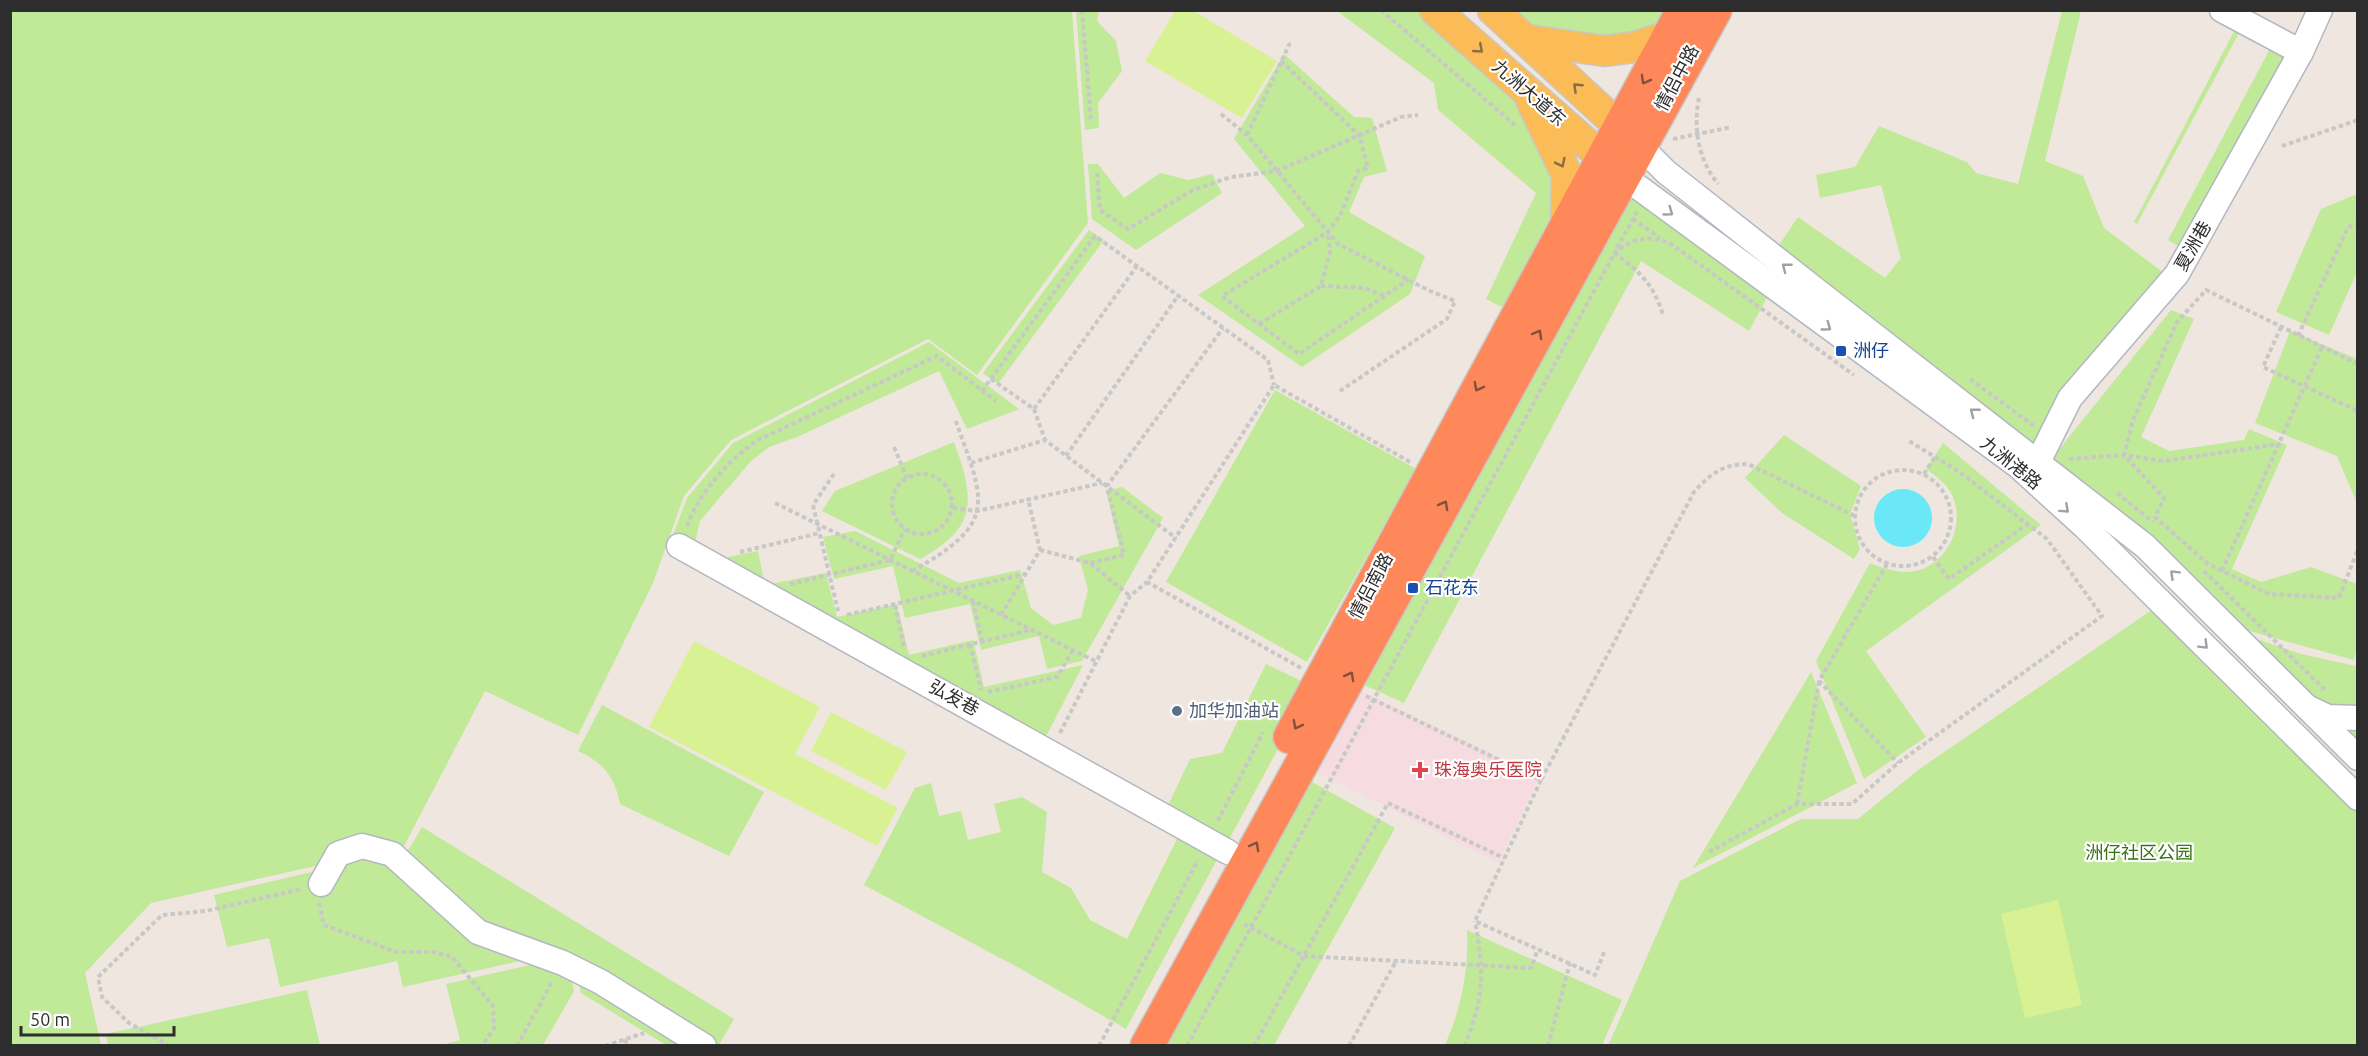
<svg xmlns="http://www.w3.org/2000/svg" width="2368" height="1056" viewBox="0 0 2368 1056" font-family="Ubuntu,'Noto Sans SC',sans-serif">
  <style>
    .medical { fill: #f6dce1 }
    .green { fill: #c0e998 }
    .pitch { fill: #d8f193 }
    .water { fill: #6be8f8 }
    .lines { fill: none; stroke-linecap: round; stroke-linejoin: round }
    .minor-casing { stroke: #b3b7c1; stroke-width: 27 }
    .major-casing { stroke: #c8c8c8; stroke-width: 33 }
    .highway-casing { stroke: #c8c8c8; stroke-width: 36 }
    .path { stroke: #c8c8c8; stroke-width: 4; stroke-dasharray: 4.5 3; stroke-linecap: butt }
    .minor { stroke: #fff; stroke-width: 24 }
    .major { stroke: #fbbc58; stroke-width: 30 }
    .highway { stroke: #ff885a; stroke-width: 33 }
    .oneway { stroke: #8a6d40 }
    .oneway2 { stroke: #81513f }
    .oneway3 { stroke: #a0a0a0 }
    .transit-dot { fill: #1a4fb4; stroke: #fff; stroke-width: 2 }
    .service-dot { fill: #5c6f8a; stroke: #fff; stroke-width: 2 }
    .health-dot { fill: #e0444e; stroke: #fff; stroke-width: 2 }
    .labels { text-anchor: middle; stroke-width: 4.5; stroke-linejoin: round; paint-order: stroke }
    .street-label { font-size: 18px; fill: #2d2d2d; stroke: #fff }
    .transit-label { font-size: 18px; fill: #164399; stroke: #fff; text-anchor: start }
    .service-label { font-size: 18px; fill: #4e5e75; stroke: #fff; text-anchor: start }
    .health-label { font-size: 18px; fill: #be3a42; stroke: #fff; text-anchor: start }
    .park-label { font-size: 18px; fill: #377215; stroke: #fff }
  </style>
  <rect width="100%" height="100%" fill="#efe6df"/>
  <path class="medical" d="M1346,683l193,94 -41,86 -197,-99z"/>
  <g class="green">
    <path d="M10,11h1062l16,212 -111,152 -49,-36 -197,101 -47,56 -31,87 -75,152 -93,-44 -81,155 -253,57 -66,70 16,72h-90z"/>
    <path d="M1076,11h23l-2,10 19,20 6,30 -24,32 1,25 -14,2z"/>
    <path d="M1337,11h91l95,83 40,83 -3,48 -49,87 -25,-13 50,-106 -98,-83 -4,-27z"/>
    <path d="M1503,11h175l-40,30 -109,-9z"/>
    <path d="M2062,11h19l-36,150 38,15 21,52 69,52 -136,175 -262,-204 23,-34 87,61 16,-20 -20,-73 -61,13 -4,-23 39,-8 24,-41 88,36 9,11 42,11z"/>
    <path d="M2240,20l49,37 -105,192 -16,-9 103,-193 -31,-16 -103,193 -3,-2z"/>
    <path d="M1284,54l70,63 18,1 15,53 -23,6 -15,35 76,44 -15,38 -108,73 -104,-72 107,-69 -71,-87z"/>
    <path d="M1088,164h10l26,34 36,-25 29,7 23,-6 10,19 -86,57 -44,-31z"/>
    <path d="M1625,182l146,108 -22,41 -108,-70 -237,442 -49,-22z"/>
    <path d="M2357,194v78l-28,63 -53,-23 45,-103z"/>
    <path d="M1089,230l15,10 -106,144 -15,-11z"/>
    <path d="M2171,310l23,9 -53,118 28,14 75,-11 5,-11 38,16 -55,124 29,13 50,-15 46,17v63l-3,13 -112,-31 -193,-167z"/>
    <path d="M2290,331l67,28v144l-20,-47 -82,-33z"/>
    <path d="M929,342l90,67 -52,20 -28,-58 -142,66 -28,10 -18,14 -51,60 -9,38 -23,-11 19,-50 46,-55z"/>
    <path d="M1275,390l141,79 -109,193 -141,-80z"/>
    <path d="M1784,435l77,51 -11,28 10,35 -6,10 -72,-46 -37,-35z"/>
    <path d="M954,442c21,58 24,85 -34,117l-98,-48 13,-20z"/>
    <path d="M1943,443l98,82 -175,126 60,86 -62,42 -48,-118 54,-98c15,6 33,12 49,7 31,-9 46,-48 33,-75 -5,-11 -16,-19 -26,-26z"/>
    <path d="M1122,487l41,31 -81,143 -35,8 -8,-33 -58,14 -11,-46 -65,14 -12,-52 -59,13 -11,-42 32,-6 104,52 61,-13 11,38 22,17 28,-7 7,-28 -9,-34 40,-10 -13,-55z"/>
    <path d="M758,551l7,34 61,-12 11,44 60,-13 12,51 64,-15 11,47 99,-22 -43,83 -320,-173 8,-18z"/>
    <path d="M2162,603l195,190v252l-749,1 72,-165 121,-62h57l60,-49z"/>
    <path d="M2245,635l56,19 55,12 1,-5v89z"/>
    <path d="M1266,664l46,22 -86,159 -61,-33 25,-53 32,-6z"/>
    <path d="M1811,672l46,111 -164,85z"/>
    <path d="M602,705l162,87 -35,64 -109,-52c-5,-27 -17,-42 -42,-53z"/>
    <path d="M1303,777l92,51 -121,217 -115,1z"/>
    <path d="M931,783l8,33 22,-5 7,29 33,-8 -7,-28 28,-7 25,15 -5,60 29,16 19,32 37,19 53,-106 40,21 -94,175 -107,-61 -155,-83 51,-97z"/>
    <path d="M422,827l312,192 -15,26h-53l-85,-52 -11,-43 -167,37 -6,-26 -117,26 -11,-49 -42,9 -13,-52 195,-46z"/>
    <path d="M1467,930l155,70 -20,45h-157c16,-36 24,-75 22,-115z"/>
    <path d="M566,957l8,34 -31,54 -105,1 22,-6 -14,-56z"/>
    <path d="M307,990l13,55h-212l-2,-11z"/>
  </g>
  <g class="pitch">
    <path d="M1194,11l83,50 -35,57 -97,-57 30,-50z"/>
    <path d="M694,641l126,66 -25,47 103,54 -21,38 -228,-119z"/>
    <path d="M831,712l76,40 -21,38 -75,-39z"/>
    <path d="M2058,900l24,105 -57,13 -24,-104z"/>
  </g>
  <circle class="water" cx="1903" cy="518" r="29"/>
  <g class="lines">
    <defs>
      <g id="minor">
        <path d="M2222,10l79,42"/>
        <path d="M1640,146l26,26 146,115 333,259 213,212"/>
        <path d="M1623,176l394,289 68,62 273,271"/>
        <path d="M2038,462l32,-64 107,-124 124,-222 19,-42"/>
        <path d="M679,546l549,306"/>
        <path d="M2311,709l17,8 30,1"/>
        <path d="M321,884l17,-30 24,-8 30,8 86,78 85,31 38,19 103,64"/>
      </g>
      <g id="major">
        <path d="M1435,10l185,163"/>
        <path d="M1493,10l143,132"/>
        <path d="M1527,40l78,11 30,-4 34,-11"/>
        <path d="M1532,102l35,73 -1,49"/>
      </g>
      <g id="highway">
        <path d="M1290,737l393,-727"/>
        <path d="M1147,1046l568,-1036"/>
      </g>
    </defs>
    <use href="#minor" class="minor-casing"/>
    <use href="#major" class="major-casing"/>
    <use href="#highway" class="highway-casing"/>
    <g class="path">
      <path d="M1082,10l9,111"/>
      <path d="M1381,10l134,115"/>
      <path d="M1281,61l78,74 9,33 -10,3 -18,45 -12,16 -106,64 77,58 109,-74"/>
      <path d="M1699,98c-6,30 -1,61 19,86"/>
      <path d="M1221,114l26,21 91,109 92,47 25,10 -8,18 -107,72"/>
      <path d="M1247,135l43,-92"/>
      <path d="M1673,139l59,-12"/>
      <path d="M2282,146l76,-26"/>
      <path d="M1097,173l3,37 28,19 65,-39 38,-13 46,-6 124,-54 17,-2"/>
      <path d="M1633,219l27,19"/>
      <path d="M1617,248l20,-36"/>
      <path d="M1614,253c26,19 39,30 49,62"/>
      <path d="M1321,286l44,2 19,8"/>
      <path d="M1259,324l62,-38 9,-35 -2,-18"/>
      <path d="M2281,327l-18,40 95,44"/>
      <path d="M2298,336l50,-109 10,-3"/>
      <path d="M2358,364l-152,-74 -29,32 -44,98 -9,35 40,43 -9,19 53,47 61,30 70,4 19,-49"/>
      <path d="M991,379l43,30 103,-143"/>
      <path d="M1970,379l64,47"/>
      <path d="M982,391l113,-155 173,124 6,25"/>
      <path d="M1034,409l11,31"/>
      <path d="M894,447l13,31"/>
      <path d="M1066,456l112,-160"/>
      <path d="M2069,459l55,-4 39,6 117,-17"/>
      <path d="M971,463l74,-23 131,98"/>
      <circle cx="1903" cy="518" r="48"/>
      <circle cx="922" cy="504" r="30"/>
      <path d="M834,474l-21,31 25,106"/>
      <path d="M1924,474l11,-17"/>
      <path d="M2117,493l36,29"/>
      <path d="M775,503l322,159"/>
      <path d="M953,508l24,3 125,-28"/>
      <path d="M687,526c12,-33 41,-66 71,-86l179,-84 59,45"/>
      <path d="M1040,550l50,13 40,33"/>
      <path d="M740,552l80,-19"/>
      <path d="M1933,557l16,22 79,-55"/>
      <path d="M1090,563l34,-8 -17,-69 116,-158"/>
      <path d="M1887,564l-68,117 79,82"/>
      <path d="M912,571c87,-48 73,-69 43,-152"/>
      <path d="M2204,571l123,121"/>
      <path d="M2222,571l100,-224"/>
      <path d="M790,584l100,-24 15,-31"/>
      <path d="M973,601l9,40"/>
      <path d="M895,605l9,43"/>
      <path d="M847,615l178,-41"/>
      <path d="M1001,615l39,-65 -12,-51"/>
      <path d="M970,644l11,46"/>
      <path d="M922,656l109,-26"/>
      <path d="M1301,668l-154,-86 127,-197 136,77"/>
      <path d="M988,692l69,-15 16,-27"/>
      <path d="M1366,696l175,84 153,-288c16,-18 29,-28 54,-28l107,52"/>
      <path d="M1060,733l70,-137 17,-14"/>
      <path d="M1541,780l-66,141 120,54 9,-23"/>
      <path d="M1797,804l22,-122"/>
      <path d="M1218,821l45,-89"/>
      <path d="M1709,852l88,-48h55l46,-41 204,-147 -55,-77 -89,-68 -49,-30"/>
      <path d="M319,903l5,22 72,27h38l18,5 41,49 1,22 -12,18"/>
      <path d="M1244,924l60,32 227,12 7,-19"/>
      <path d="M624,1040l7,6"/>
      <path d="M170,1046l-41,-23 -27,-26 -4,-20 64,-62 44,-4 95,-22"/>
      <path d="M517,1046l36,-66"/>
      <path d="M605,1046l39,-13"/>
      <path d="M1099,1046l99,-186"/>
      <path d="M1187,1046l427,-792c16,-16 36,-20 57,-10l183,131"/>
      <path d="M1254,1046l134,-243 116,55"/>
      <path d="M1349,1046l47,-85"/>
      <path d="M1464,1046c21,-47 20,-76 11,-125"/>
      <path d="M1548,1046l22,-83"/>
    </g>
    <use href="#minor" class="minor"/>
    <use href="#major" class="major"/>
    <use href="#highway" class="highway"/>
  </g>
  <defs><path id="oneway-chevron" d="M-2-3.5L2.5 0L-2 3.5" fill="none" stroke-width="1.6" stroke-linecap="round" stroke-linejoin="round" transform="scale(1.5)"/></defs>
  <g class="oneway">
    <use href="#oneway-chevron" transform="translate(1479 49) rotate(41)"/>
    <use href="#oneway-chevron" transform="translate(1577 87) rotate(-137)"/>
    <use href="#oneway-chevron" transform="translate(1561 163) rotate(64)"/>
  </g>
  <g class="oneway2">
    <use href="#oneway-chevron" transform="translate(1645 80) rotate(119)"/>
    <use href="#oneway-chevron" transform="translate(1538 334) rotate(-61)"/>
    <use href="#oneway-chevron" transform="translate(1478 387) rotate(118)"/>
    <use href="#oneway-chevron" transform="translate(1444 505) rotate(-61)"/>
    <use href="#oneway-chevron" transform="translate(1350 676) rotate(-61)"/>
    <use href="#oneway-chevron" transform="translate(1297 725) rotate(118)"/>
    <use href="#oneway-chevron" transform="translate(1255 846) rotate(-61)"/>
  </g>
  <g class="oneway3">
    <use href="#oneway-chevron" transform="translate(1669 212) rotate(36)"/>
    <use href="#oneway-chevron" transform="translate(1786 267) rotate(-142)"/>
    <use href="#oneway-chevron" transform="translate(1827 327) rotate(36)"/>
    <use href="#oneway-chevron" transform="translate(1974 412) rotate(-142)"/>
    <use href="#oneway-chevron" transform="translate(2065 509) rotate(42)"/>
    <use href="#oneway-chevron" transform="translate(2174 574) rotate(-135)"/>
    <use href="#oneway-chevron" transform="translate(2204 645) rotate(45)"/>
  </g>
  <g class="transit-dot">
    <rect x="1835" y="345" width="12" height="12" rx="3"/>
    <rect x="1407" y="582" width="12" height="12" rx="3"/>
  </g>
  <circle class="service-dot" cx="1177" cy="711" r="6"/>
  <path class="health-dot" d="M1417 761h6v6h6v6h-6v6h-6v-6h-6v-6h6z"/>
  <g class="labels">
    <g class="street-label">
      <text transform="translate(1677 78) rotate(-62)" y="6">情侣中路</text>
      <text transform="translate(1529 93) rotate(41)" y="6">九洲大道东</text>
      <text transform="translate(2193 246) rotate(-60)" y="6">夏洲巷</text>
      <text transform="translate(2011 463) rotate(39)" y="6">九洲港路</text>
      <text transform="translate(1371 586) rotate(-62)" y="6">情侣南路</text>
      <text transform="translate(954 698) rotate(29)" y="6">弘发巷</text>
    </g>
    <g class="transit-label">
      <text x="1853" y="357">洲仔</text>
      <text x="1425" y="594">石花东</text>
    </g>
    <g class="service-label">
      <text x="1189" y="717">加华加油站</text>
    </g>
    <g class="health-label">
      <text x="1434" y="776">珠海奥乐医院</text>
    </g>
    <g class="park-label">
      <text x="2139" y="859">洲仔社区公园</text>
    </g>
  </g>
  <rect width="2368" height="1056" fill="none" stroke="#2d2d2d" stroke-width="24"/>
  <path d="M21 1026v9h153v-9" fill="none" stroke="#2d2d2d" stroke-width="3"/>
  <text x="30" y="1026" font-size="18" fill="#2d2d2d" stroke="#ffffff" stroke-width="4.5" paint-order="stroke">50 m</text>
</svg>
